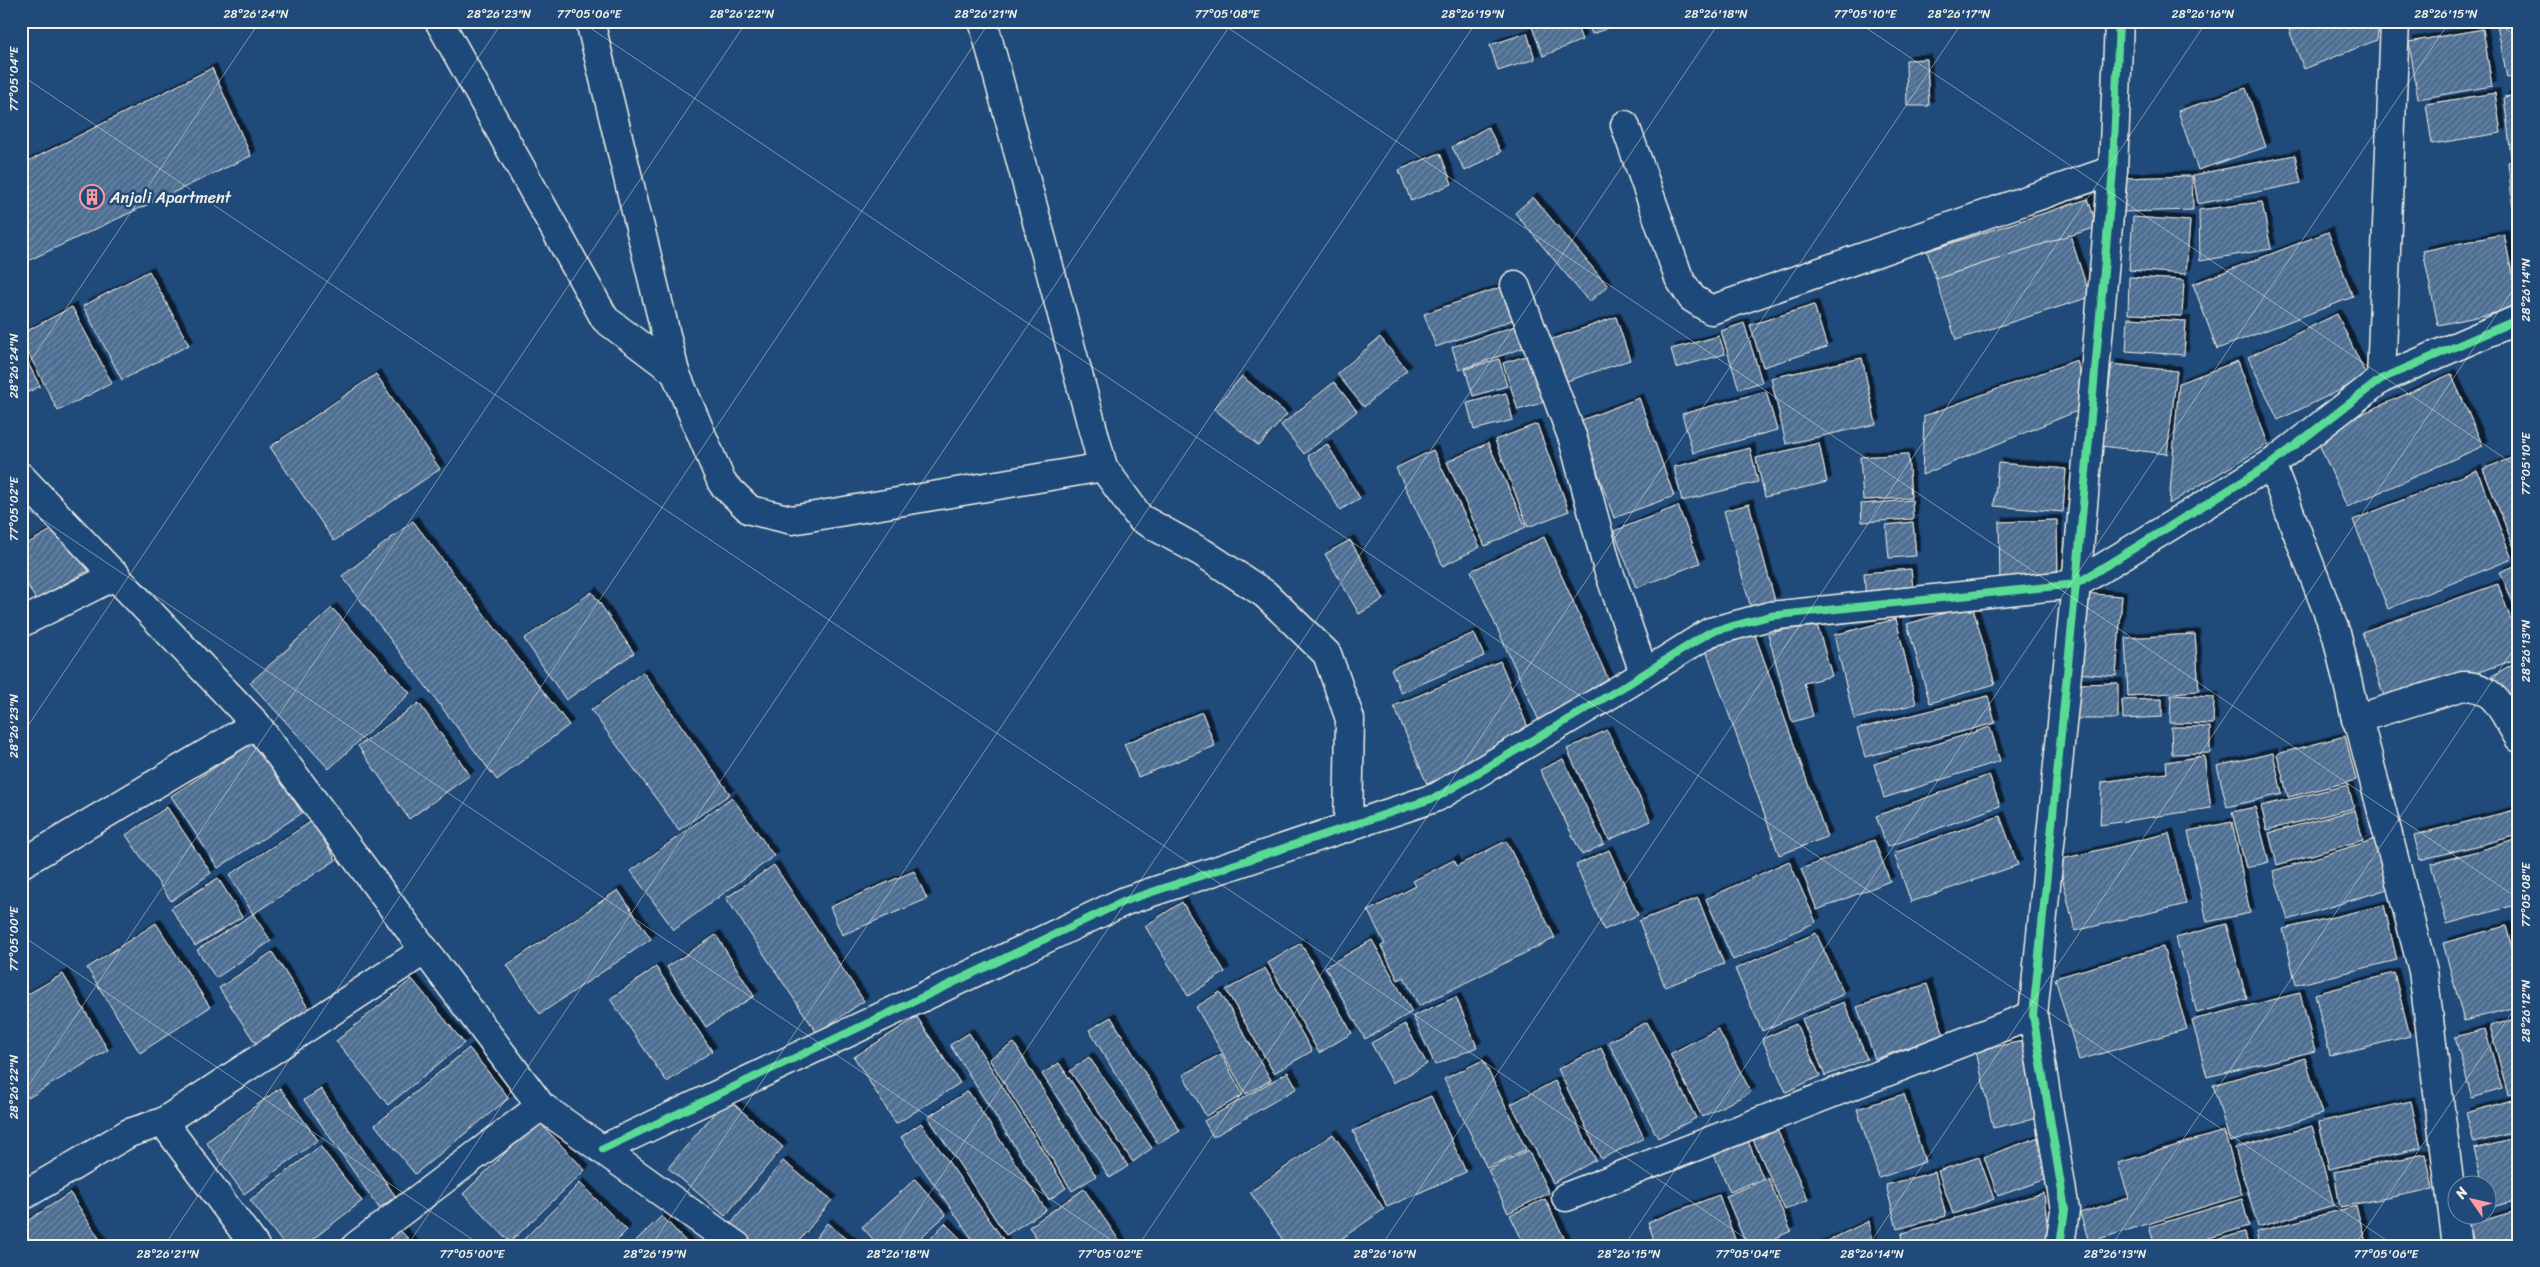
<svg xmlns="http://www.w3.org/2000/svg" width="2540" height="1267" viewBox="0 0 2540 1267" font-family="Sriracha,sans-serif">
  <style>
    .building { fill: url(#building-hatch); stroke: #f4f1e8; filter: url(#shadow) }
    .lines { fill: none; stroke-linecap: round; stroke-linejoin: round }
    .minor-casing { stroke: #f4f1e8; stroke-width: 31 }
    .minor { stroke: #1f4a7a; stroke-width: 28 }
    .cycleway-casing { stroke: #1f4a7a; stroke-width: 11 }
    .cycleway { stroke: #5adb95; stroke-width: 8 }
    .ticks { fill: none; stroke: #f4f1e8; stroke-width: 1; stroke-opacity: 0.45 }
    .labels { text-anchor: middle; stroke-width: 5; stroke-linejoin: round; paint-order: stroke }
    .poi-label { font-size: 16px; fill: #f4f1e8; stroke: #1f4a7a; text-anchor: start }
    .neatline { fill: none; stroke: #f4f1e8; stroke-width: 2 }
    .ticks-label { font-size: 12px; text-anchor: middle; fill: #f4f1e8 }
  </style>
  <defs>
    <pattern id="building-hatch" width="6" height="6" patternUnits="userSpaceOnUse" patternTransform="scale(1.25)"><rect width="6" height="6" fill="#4d6e92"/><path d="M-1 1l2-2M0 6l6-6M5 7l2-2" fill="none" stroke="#708aa6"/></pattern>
    <filter id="shadow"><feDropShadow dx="4.5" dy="-4.5" stdDeviation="0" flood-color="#0009"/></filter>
  </defs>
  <rect width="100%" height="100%" fill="#1f4a7a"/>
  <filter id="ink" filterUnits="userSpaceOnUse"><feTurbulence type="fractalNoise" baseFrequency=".02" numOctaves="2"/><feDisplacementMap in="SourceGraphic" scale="10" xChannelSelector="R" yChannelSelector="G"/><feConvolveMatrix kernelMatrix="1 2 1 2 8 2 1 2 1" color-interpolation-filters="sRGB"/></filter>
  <g filter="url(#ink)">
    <g class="building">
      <path d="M1548,21h27l7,19 -39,16 -11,-29z"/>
      <path d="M1587,21h40l-35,13z"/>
      <path d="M2313,21h66l-2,19 -73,29 -15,-39z"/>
      <path d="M2510,21h9v55l-12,2 -10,-54z"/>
      <path d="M2483,29l9,57 -74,13 -9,-57z"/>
      <path d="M1527,33l8,26 -37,12 -8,-26z"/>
      <path d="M1927,59l2,47h-22l-1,-46z"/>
      <path d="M212,68l39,88 -230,108v-99z"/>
      <path d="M2246,88l20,59 -68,23 -20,-59z"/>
      <path d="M2495,93l6,40 -69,11 -6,-40z"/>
      <path d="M2519,95v61l-8,1 -7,-60z"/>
      <path d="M1488,127l13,25 -36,19 -13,-24z"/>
      <path d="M1440,153l12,31 -41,17 -12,-31z"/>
      <path d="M2295,155l6,28 -103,21 -5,-29z"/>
      <path d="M2519,161v48l-6,1 -5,-48z"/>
      <path d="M2192,176l1,34 -71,2 -1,-34z"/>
      <path d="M1533,197l75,89 -19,16 -74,-89z"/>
      <path d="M2088,199l9,28 -161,52 -9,-28z"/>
      <path d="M2262,202l9,47 -71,12 -1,-51z"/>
      <path d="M2133,217l57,4 -4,53 -57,-4z"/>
      <path d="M2519,218v39l-7,-37z"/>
      <path d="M2328,232l25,65 -136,52 -24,-65z"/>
      <path d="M2504,234l15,74 -81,17 -15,-74z"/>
      <path d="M2070,235l20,62 -134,43 -20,-61z"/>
      <path d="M149,271l40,74 -67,35 -39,-74z"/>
      <path d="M2129,277l55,3 -2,36 -54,-2z"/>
      <path d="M1504,286l11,33 -79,28 -12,-33z"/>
      <path d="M1814,305l13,42 -64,20 -13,-42z"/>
      <path d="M72,307l40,76 -54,28 -37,-72v-5z"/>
      <path d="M2337,314l30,63 -89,43 -30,-63z"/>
      <path d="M1616,317l14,43 -66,22 -14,-42z"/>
      <path d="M2128,318l58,3 -2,34 -58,-4z"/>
      <path d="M1524,323l8,22 -73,25 -7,-23z"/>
      <path d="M1744,323l18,59 -23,7 -18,-58z"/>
      <path d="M1719,336l6,18 -49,14 -5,-19z"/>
      <path d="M1380,337l27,33 -43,37 -27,-33z"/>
      <path d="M21,350l19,36 -19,10z"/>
      <path d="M1533,354l15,47 -30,9 -15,-47z"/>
      <path d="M1862,358l14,66 -90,20 -15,-66z"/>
      <path d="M1499,359l8,27 -34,10 -8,-27z"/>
      <path d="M2077,360l10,47 -165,68 2,-59z"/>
      <path d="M2238,361l30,83 -99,60 10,-121z"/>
      <path d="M2112,364l65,7 -10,83 -66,-8z"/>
      <path d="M376,374l64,95 -106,72 -64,-94z"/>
      <path d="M2451,374l32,72 -136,61 -32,-72z"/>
      <path d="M1242,376l45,38 -28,32 -45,-37z"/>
      <path d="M1334,382l23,29 -53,43 -23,-29z"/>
      <path d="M1766,391l11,39 -84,23 -11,-39z"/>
      <path d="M1506,393l7,27 -39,10 -7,-27z"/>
      <path d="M1639,398l35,98 -60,22 -35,-97z"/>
      <path d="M1537,424l32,87 -41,16 -33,-87z"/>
      <path d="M1488,443l38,84 -41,19 -38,-84z"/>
      <path d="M1819,443l8,39 -62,15 -9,-39z"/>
      <path d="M1327,444l33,54 -20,12 -32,-54z"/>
      <path d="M1750,448l8,34 -76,19 -8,-34z"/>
      <path d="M1433,450l47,97 -37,19 -47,-98z"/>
      <path d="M1908,454l3,44 -48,2 -3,-43z"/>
      <path d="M2519,455v100h-2l-34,-86z"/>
      <path d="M1998,463l68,6 -3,43 -69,-6z"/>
      <path d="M2477,470l35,89 -124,50 -35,-89z"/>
      <path d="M1912,500l1,19 -51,3 -1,-18z"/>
      <path d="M1749,504l26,97 -24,7 -27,-97z"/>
      <path d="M1678,506l22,57 -64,25 -22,-57z"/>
      <path d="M2057,520l1,62 -58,2 -1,-62z"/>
      <path d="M413,521l156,204 -72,55 -155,-204z"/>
      <path d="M1913,522l3,34 -27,2 -3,-33z"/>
      <path d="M64,523l25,47 -53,30 -15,-27v-26z"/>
      <path d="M1544,537l70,155 -73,33 -70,-154z"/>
      <path d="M1350,540l34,59 -25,15 -34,-60z"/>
      <path d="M2519,564v52l-19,-44z"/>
      <path d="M1911,569l3,29 -48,3 -2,-28z"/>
      <path d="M2498,584l21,58v16l-132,47 -25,-73z"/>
      <path d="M592,592l42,61 -68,47 -42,-61z"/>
      <path d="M2079,593l43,3 -6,80 -42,-3z"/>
      <path d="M1972,605l23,79 -65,19 -23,-79z"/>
      <path d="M332,608l78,85 -81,76 -79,-86z"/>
      <path d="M1896,619l20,85 -62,15 -20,-84z"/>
      <path d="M1816,621l16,55 -28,7 9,33 -21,6 -24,-88z"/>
      <path d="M1754,632l73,205 -48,18 -73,-205z"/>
      <path d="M1474,633l10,23 -83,37 -10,-24z"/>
      <path d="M2195,634l4,57 -71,5 -3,-58z"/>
      <path d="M2519,660v61l-27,-45z"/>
      <path d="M1500,661l33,78 -106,45 -33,-78z"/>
      <path d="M643,672l87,122 -51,36 -88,-120z"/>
      <path d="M2118,683v36h-42v-35z"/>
      <path d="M2171,695l43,2 -1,27 -43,-1z"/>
      <path d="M1988,696l7,27 -130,34 -8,-28z"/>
      <path d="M2162,699v18l-39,2 -1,-19z"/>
      <path d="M419,703l51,72 -61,44 -51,-73z"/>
      <path d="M1202,712l13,34 -77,31 -14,-33z"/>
      <path d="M1990,727l10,34 -116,37 -10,-34z"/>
      <path d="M2171,727h39v26l-38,1z"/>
      <path d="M1607,730l44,91 -42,19 -42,-91z"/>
      <path d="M2345,736l11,44 -68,17 -11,-43z"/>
      <path d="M255,741l47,72 -84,55 -47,-72z"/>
      <path d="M2273,753l9,41 -55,13 -10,-41z"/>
      <path d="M2204,756l7,52 -111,17 2,-43 65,-9 -1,-11z"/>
      <path d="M1563,759l41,85 -22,11 -42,-85z"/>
      <path d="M1989,775l11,31 -113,41 -11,-31z"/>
      <path d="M2348,785l6,23 -87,22 -6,-24z"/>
      <path d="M732,797l42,59 -100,74 -43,-59z"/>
      <path d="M167,807l44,66 -40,28 -45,-66z"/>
      <path d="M2255,807l14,55 -23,6 -14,-56z"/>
      <path d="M2519,809v26l-99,25 -6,-25z"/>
      <path d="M2355,810l8,30 -86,25 -8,-32z"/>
      <path d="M2000,816l18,49 -107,37 -17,-49z"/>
      <path d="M312,821l24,39 -83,54 -24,-39z"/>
      <path d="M2232,822l18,91 -43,9 -19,-91z"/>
      <path d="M2169,833l17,71 -111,27 -17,-71z"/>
      <path d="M2379,838l15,49 -106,33 -15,-49z"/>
      <path d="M2519,839v65l-72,20 -16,-60z"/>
      <path d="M1874,840l16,41 -73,29 -16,-41z"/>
      <path d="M1506,841l49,97 -136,68 -15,-29 -6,3 -17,-34 4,-2 -17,-33 48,-25 -3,-5 41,-21 3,6z"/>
      <path d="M1609,850l29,65 -34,15 -28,-65z"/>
      <path d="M1789,861l27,61 -83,38 -27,-61z"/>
      <path d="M774,865l90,136 -47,32 -91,-135z"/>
      <path d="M914,871l13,28 -85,36 -12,-28z"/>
      <path d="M218,878l24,39 -47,29 -24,-38z"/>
      <path d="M618,890l33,49 -111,75 -33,-49z"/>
      <path d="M1698,898l26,66 -59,23 -26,-66z"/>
      <path d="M1182,902l43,70 -37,24 -43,-70z"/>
      <path d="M2384,905l13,55 -101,25 -13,-56z"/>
      <path d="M253,914l18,27 -55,37 -19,-28z"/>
      <path d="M2519,914v24l-6,-23z"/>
      <path d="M156,923l54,84 -70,46 -53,-85z"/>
      <path d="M2226,924l21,75 -50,14 -21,-75z"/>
      <path d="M2506,926l13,48v32l-55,15 -21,-78z"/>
      <path d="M1816,933l28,61 -82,37 -27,-62z"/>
      <path d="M716,935l38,61 -48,31 -39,-60z"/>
      <path d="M1372,940l40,72 -47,27 -40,-72z"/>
      <path d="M1301,943l51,90 -33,20 -51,-90z"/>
      <path d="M2163,947l24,82 -108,31 -24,-82z"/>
      <path d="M272,952l39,60 -53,35 -39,-59z"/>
      <path d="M656,967l56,84 -45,31 -57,-83z"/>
      <path d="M1265,968l47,83 -38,22 -48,-83z"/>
      <path d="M2394,973l16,63 -80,20 -15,-62z"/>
      <path d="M63,974l45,76 -80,48 -7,-12v-88z"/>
      <path d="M412,979l52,64 -76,62 -52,-64z"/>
      <path d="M1927,984l17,51 -69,24 -18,-52z"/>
      <path d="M1220,992l51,88 -25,14 -50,-87z"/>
      <path d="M2300,993l15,58 -108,26 -15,-57z"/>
      <path d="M1456,997l21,50 -42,18 -22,-49z"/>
      <path d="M1844,1002l23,57 -42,17 -23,-57z"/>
      <path d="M917,1017l43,66 -64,41 -42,-67z"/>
      <path d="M1111,1017l69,114 -22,13 -69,-114z"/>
      <path d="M2519,1018v74l-11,3 -18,-69z"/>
      <path d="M1647,1022l49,96 -38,20 -50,-96z"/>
      <path d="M1405,1024l22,40 -34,19 -22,-40z"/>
      <path d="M1796,1024l24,52 -34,16 -24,-53z"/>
      <path d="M1718,1029l33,63 -49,25 -32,-63z"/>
      <path d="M2485,1029l17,60 -30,9 -17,-61z"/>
      <path d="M969,1033l97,155 -17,12 -99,-155z"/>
      <path d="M2027,1040l16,77 -50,11 -17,-77z"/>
      <path d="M1014,1043l82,133 -24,15 -83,-132z"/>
      <path d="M469,1048l40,50 -94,76 -40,-49z"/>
      <path d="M1601,1048l43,90 -43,21 -43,-90z"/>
      <path d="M1221,1054l22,41 -37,21 -23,-41z"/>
      <path d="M1089,1057l63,91 -19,14 -63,-91z"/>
      <path d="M2305,1058l17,56 -92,28 -17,-57z"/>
      <path d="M1483,1060l43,89 -39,19 -43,-89z"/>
      <path d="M1059,1063l69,103 -18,12 -68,-104z"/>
      <path d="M1288,1072l9,16 -84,49 -9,-16z"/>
      <path d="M1555,1081l41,79 -43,23 -42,-79z"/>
      <path d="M280,1088l38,52 -74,54 -38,-52z"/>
      <path d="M321,1089l75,108 -17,11 -75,-108z"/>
      <path d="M968,1091l78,119 -40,25 -78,-118z"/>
      <path d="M1904,1094l21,68 -46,16 -22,-69z"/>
      <path d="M1431,1096l35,76 -79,35 -34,-76z"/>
      <path d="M727,1098l56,49 -58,69 -57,-48z"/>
      <path d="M2519,1098v33l-45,12 -8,-30z"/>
      <path d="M2411,1101l10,47 -92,21 -10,-47z"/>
      <path d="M538,1121l47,49 -75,72 -47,-48z"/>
      <path d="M921,1123l84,119 -5,4h-23l-76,-109z"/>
      <path d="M1775,1125l33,75 -23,10 -34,-75z"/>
      <path d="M2312,1126l22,79 -76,22 -23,-79z"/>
      <path d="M2224,1131l18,64 -153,47 -9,-29 49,-15 -11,-35z"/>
      <path d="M1333,1134l51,75 -53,37h-44l-37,-54z"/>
      <path d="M1746,1136l17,42 -33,14 -18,-42z"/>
      <path d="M2042,1136l13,40 -57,20 -14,-39z"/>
      <path d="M2519,1138v62l-31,8v-24h-5l-9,-35z"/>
      <path d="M320,1146l42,55 -58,45h-19l-35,-46z"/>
      <path d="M1528,1150l21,43 -41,20 -20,-43z"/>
      <path d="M2426,1154l7,35 -93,18 -6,-35z"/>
      <path d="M1979,1157l15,42 -41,15 -15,-43z"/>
      <path d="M783,1161l49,39 -37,46h-39l-26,-21z"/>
      <path d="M1935,1172l11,44 -49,13 -11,-44z"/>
      <path d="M1768,1178l23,53 -33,15h-11l-21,-50z"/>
      <path d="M915,1179l31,36 -35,31h-32l-17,-19z"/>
      <path d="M580,1183l47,47 -16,16h-90l-2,-2z"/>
      <path d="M1084,1189l39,57h-81l-13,-19z"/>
      <path d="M70,1193l34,53h-83v-21z"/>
      <path d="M2044,1193l5,53h-149l2,-13z"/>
      <path d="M1719,1195l17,47 -11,4h-69l-8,-24z"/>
      <path d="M1545,1199l23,47h-43l-15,-31z"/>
      <path d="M2242,1199l7,27 -68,20h-26l-6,-19z"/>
      <path d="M2356,1206l11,40h-108l-3,-14z"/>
      <path d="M2519,1210v36h-45l-6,-21z"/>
      <path d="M662,1216l28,30h-60z"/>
      <path d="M1869,1221l3,25h-55z"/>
      <path d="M827,1223l29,23h-46z"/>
      <path d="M945,1223l23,23h-44z"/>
      <path d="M398,1228l17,18h-34z"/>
      <path d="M2245,1232l3,14h-54z"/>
    </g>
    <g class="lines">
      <defs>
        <g id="minor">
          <path d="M439,21l166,298 70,53"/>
          <path d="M590,21l85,351 47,111 28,27 42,10 311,-53"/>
          <path d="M983,21l120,446 37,51 63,35 62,41 62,60 23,65 -2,109"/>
          <path d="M1625,125l54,153 13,20 19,12 402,-140"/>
          <path d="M1515,285l58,154 34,127 37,107"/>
          <path d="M2381,379l14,-358"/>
          <path d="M2271,464l66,172 19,83 5,11 62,241 34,275"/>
          <path d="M21,477l235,247 285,382 196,140"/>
          <path d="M21,623l95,-48"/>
          <path d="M2356,719l107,-33c33,-1 40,27 56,52"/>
          <path d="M21,864l235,-140"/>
          <path d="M163,1122l92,124"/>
          <path d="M603,1149l522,-248 312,-104 191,-113 82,-52 60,-16 306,-32 195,-120 110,-85 138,-60"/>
          <path d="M21,1197l108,-64 34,-11 262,-172"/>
          <path d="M1566,1197l467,-182"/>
          <path d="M356,1246l185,-140"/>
          <path d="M2060,1246l5,-36 -32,-195 43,-431 37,-414 6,-149"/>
        </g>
      </defs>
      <use href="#minor" class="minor-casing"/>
      <use href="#minor" class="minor"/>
      <defs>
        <g id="cycleway">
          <path d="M603,1149l522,-248 312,-104 191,-113 82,-52 60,-16 306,-32 195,-120 110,-85 138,-60"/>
          <path d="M2060,1246l5,-36 -32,-195 43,-431 37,-414 6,-149"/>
        </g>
      </defs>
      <use href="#cycleway" class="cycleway-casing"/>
      <use href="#cycleway" class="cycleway"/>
    </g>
  </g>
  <path class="ticks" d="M580,21l1815,1225M1218,21l1301,878M1856,21l663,447M2494,21l25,17M21,75l1736,1171M21,375l239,-354M21,505l1099,741M21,736l482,-715M21,935l461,311M21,1097l726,-1076M164,1246l826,-1225M407,1246l826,-1225M651,1246l826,-1225M894,1246l826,-1225M1138,1246l825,-1225M1381,1246l826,-1225M1624,1246l826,-1225M1868,1246l651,-965M2111,1246l408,-605M2354,1246l165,-244"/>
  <defs>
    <symbol id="building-ring" viewBox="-11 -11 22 22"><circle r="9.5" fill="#1f4a7a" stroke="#ff9aa2" stroke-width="1.5"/><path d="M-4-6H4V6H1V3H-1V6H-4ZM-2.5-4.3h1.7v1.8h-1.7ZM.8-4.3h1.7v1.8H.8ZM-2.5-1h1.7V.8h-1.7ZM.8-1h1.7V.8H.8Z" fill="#ff9aa2"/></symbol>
  </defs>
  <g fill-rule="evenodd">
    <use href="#building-ring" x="78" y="183" width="28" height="28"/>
  </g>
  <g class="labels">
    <g class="poi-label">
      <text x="110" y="203">Anjali Apartment</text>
    </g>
  </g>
  <rect width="2540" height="1267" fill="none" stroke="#1f4a7a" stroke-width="55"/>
  <g transform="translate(2472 1200) rotate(304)"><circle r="24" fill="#1f4a7a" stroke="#748da6"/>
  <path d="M0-4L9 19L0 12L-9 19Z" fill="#ff9aa2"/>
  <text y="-8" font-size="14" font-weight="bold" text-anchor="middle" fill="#f4f1e8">N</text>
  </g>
  <rect x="28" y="28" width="2484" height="1212" class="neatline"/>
  <g class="ticks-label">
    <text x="256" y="18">28°26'24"N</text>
    <text x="499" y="18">28°26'23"N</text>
    <text x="589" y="18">77°05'06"E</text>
    <text x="742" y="18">28°26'22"N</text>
    <text x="986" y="18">28°26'21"N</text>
    <text x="1227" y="18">77°05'08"E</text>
    <text x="1473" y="18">28°26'19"N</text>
    <text x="1716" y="18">28°26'18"N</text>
    <text x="1865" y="18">77°05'10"E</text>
    <text x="1959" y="18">28°26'17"N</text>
    <text x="2203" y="18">28°26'16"N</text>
    <text x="2446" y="18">28°26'15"N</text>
    <text transform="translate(14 79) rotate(-90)" y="4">77°05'04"E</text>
    <text transform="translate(2526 290) rotate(-90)" y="4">28°26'14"N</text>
    <text transform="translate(14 366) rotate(-90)" y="4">28°26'24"N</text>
    <text transform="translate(2526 464) rotate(-90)" y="4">77°05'10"E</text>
    <text transform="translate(14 509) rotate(-90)" y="4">77°05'02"E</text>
    <text transform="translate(2526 651) rotate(-90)" y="4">28°26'13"N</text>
    <text transform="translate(14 726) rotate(-90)" y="4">28°26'23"N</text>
    <text transform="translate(2526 895) rotate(-90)" y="4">77°05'08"E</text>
    <text transform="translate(14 939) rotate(-90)" y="4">77°05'00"E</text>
    <text transform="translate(2526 1011) rotate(-90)" y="4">28°26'12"N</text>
    <text transform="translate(14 1087) rotate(-90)" y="4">28°26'22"N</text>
    <text x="168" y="1258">28°26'21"N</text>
    <text x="472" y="1258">77°05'00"E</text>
    <text x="655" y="1258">28°26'19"N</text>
    <text x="898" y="1258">28°26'18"N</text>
    <text x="1110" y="1258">77°05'02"E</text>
    <text x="1385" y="1258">28°26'16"N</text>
    <text x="1629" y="1258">28°26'15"N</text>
    <text x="1748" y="1258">77°05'04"E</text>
    <text x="1872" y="1258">28°26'14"N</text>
    <text x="2115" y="1258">28°26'13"N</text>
    <text x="2386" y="1258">77°05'06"E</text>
  </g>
</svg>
